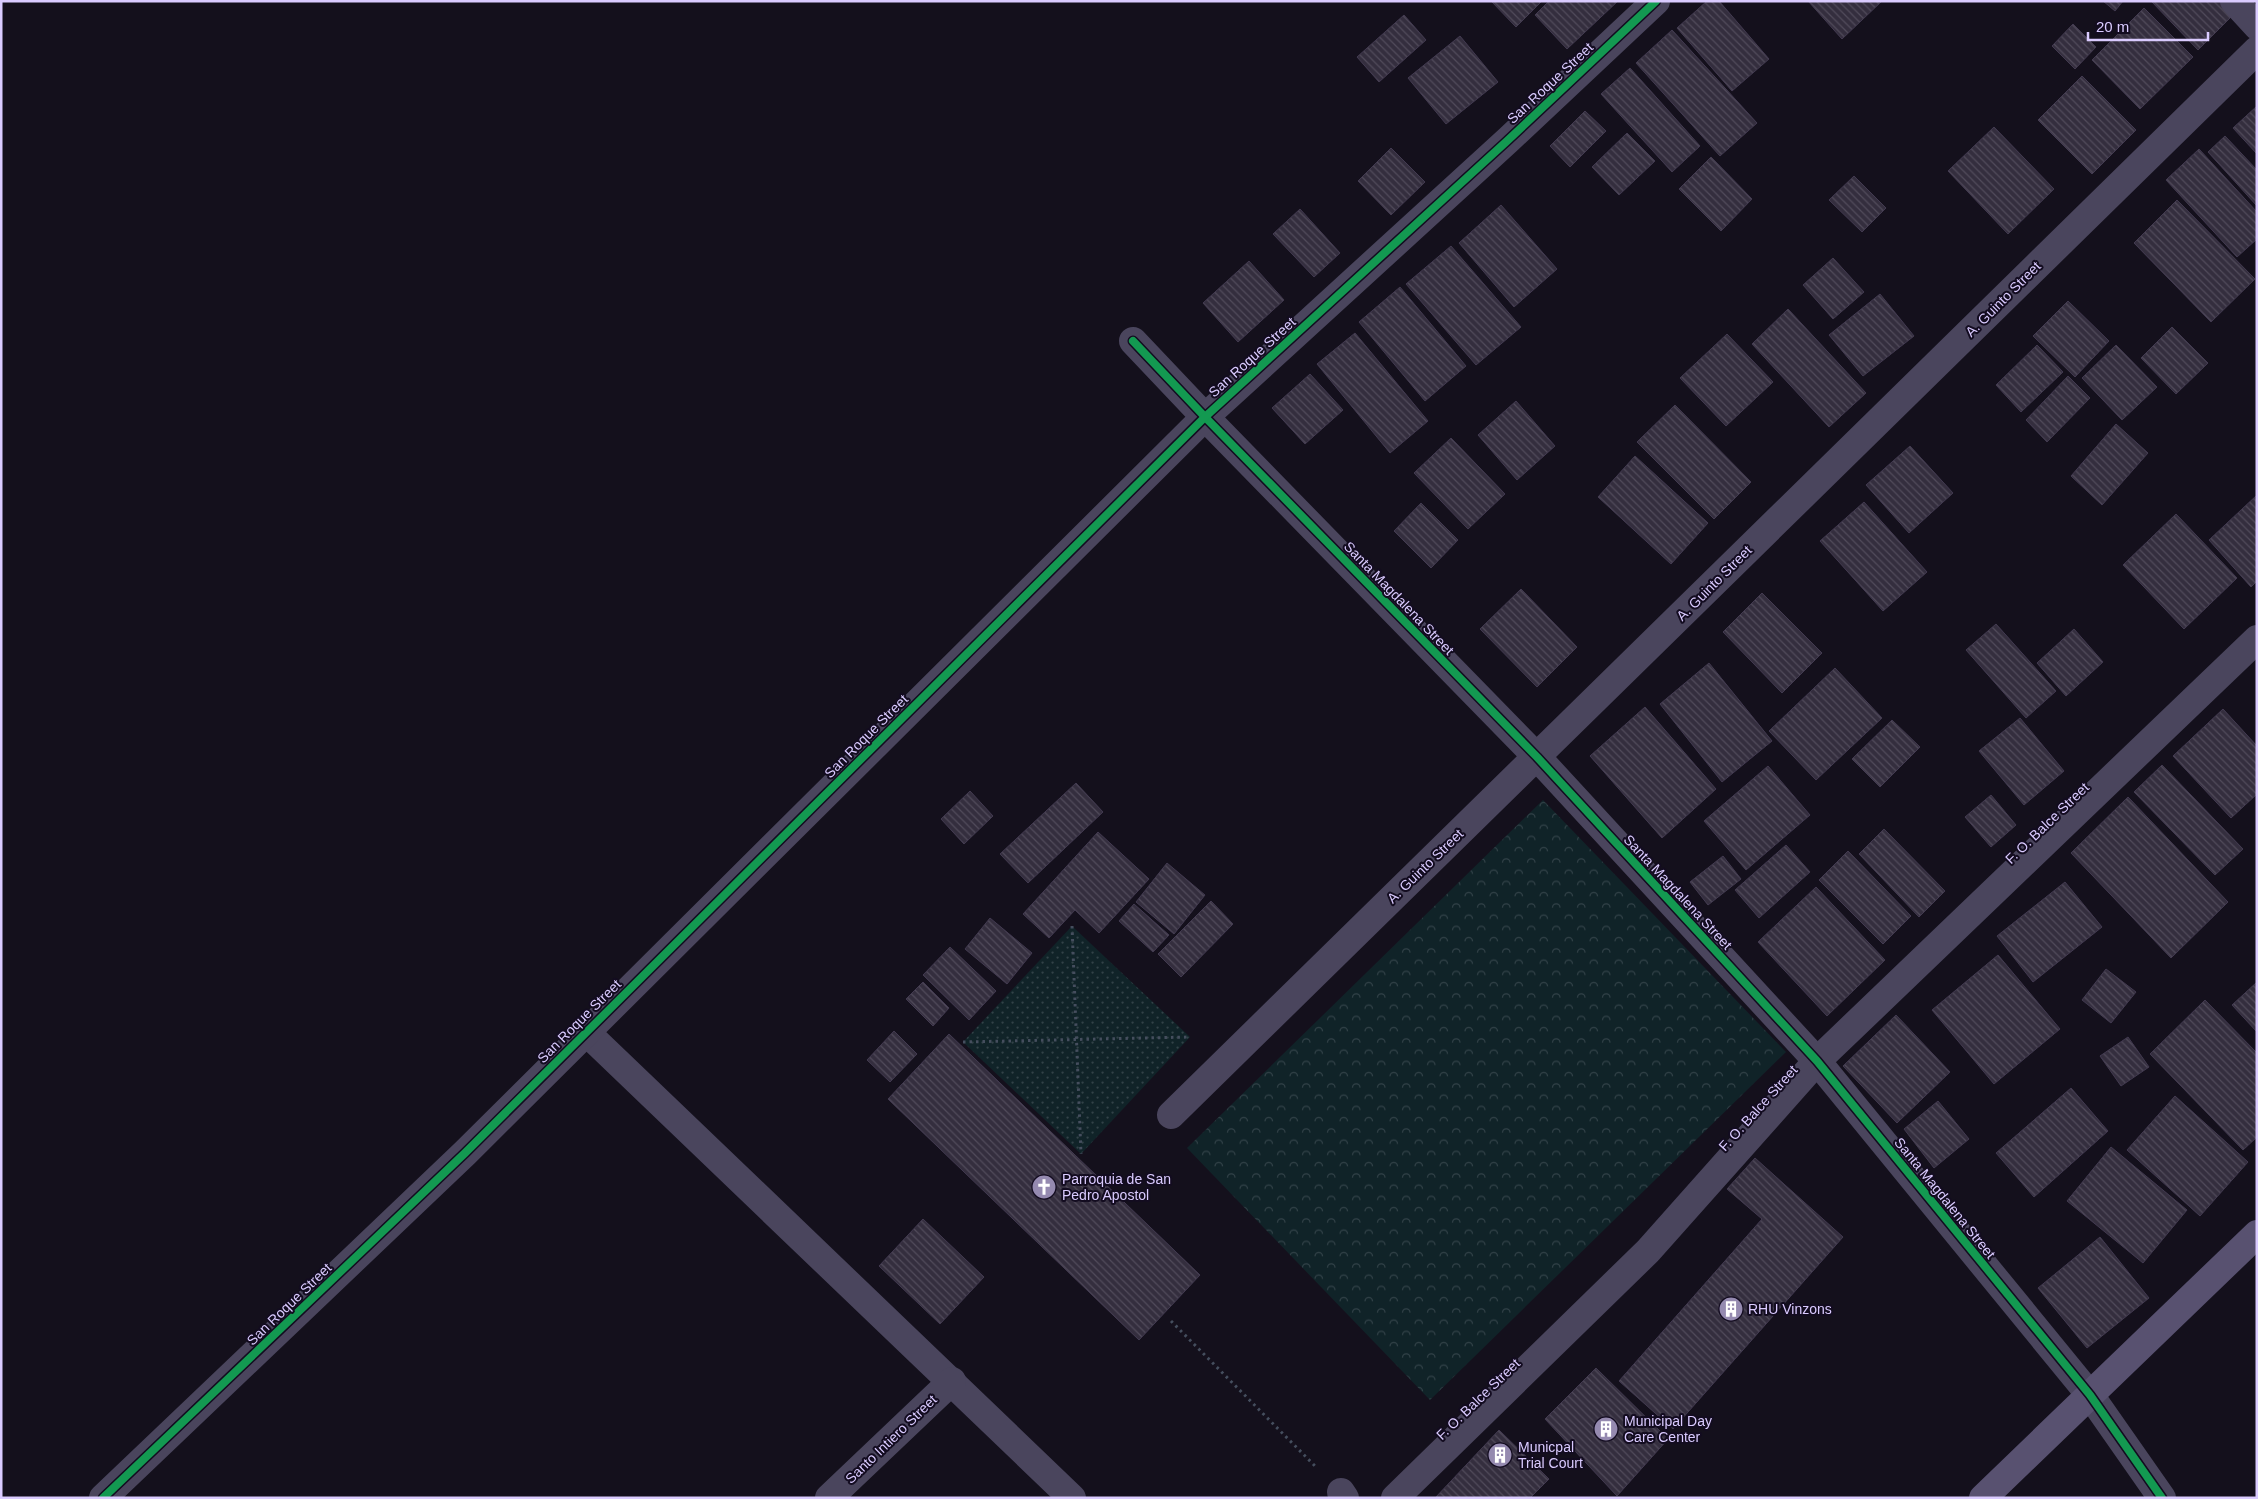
<svg xmlns="http://www.w3.org/2000/svg" width="2258" height="1499" viewBox="0 0 2258 1499" font-family="Helvetica,sans-serif">
  <style>
    .grass { fill: url(#grass-dots) }
    .forest { fill: url(#forest-crowns) }
    .building { fill: url(#building-back-hatch); stroke: #423a50 }
    .lines { fill: none; stroke-linecap: round; stroke-linejoin: round }
    .path { stroke: #454e5e; stroke-width: 3; stroke-dasharray: 2.5 4; stroke-linecap: butt }
    .minor { stroke: #4a455d; stroke-width: 28 }
    .tertiary { stroke: #4a455d; stroke-width: 28 }
    .secondary { stroke: #585170; stroke-width: 28 }
    .cycleway-casing { stroke: #130c20; stroke-width: 11 }
    .cycleway { stroke: #139951; stroke-width: 8 }
    .labels { text-anchor: middle; stroke-width: 4; stroke-linejoin: round; paint-order: stroke }
    .street-label { font-size: 14px; fill: #dacbff; stroke: #130c20 }
    .poi-label { font-size: 14px; fill: #dacbff; stroke: #130c20; text-anchor: start }
  </style>
  <defs>
    <pattern id="grass-dots" width="8" height="8" patternUnits="userSpaceOnUse" patternTransform="scale(1.25)"><rect width="8" height="8" fill="#102328"/><path d="M2 2h.1M6 6h.1" fill="none" stroke="#324248" stroke-width="1.8" stroke-linecap="round"/></pattern>
    <pattern id="forest-crowns" width="20" height="18" patternUnits="userSpaceOnUse" patternTransform="scale(1.25)"><rect width="20" height="18" fill="#102328"/><path d="M2 6a3 3 0 1 1 6 0M12 15a3 3 0 1 1 6 0" fill="none" stroke="#324248"/></pattern>
    <pattern id="building-back-hatch" width="6" height="6" patternUnits="userSpaceOnUse" patternTransform="scale(1.25)"><rect width="6" height="6" fill="#342e3e"/><path d="M-1 5l2 2M0 0l6 6M5-1l2 2" fill="none" stroke="#514b5b"/></pattern>
  </defs>
  <rect width="100%" height="100%" fill="#14101c"/>
  <path class="grass" d="M1072,926l118,111 -109,117 -118,-112z"/>
  <path class="forest" d="M1543,800l243,252 -356,348 -243,-252z"/>
  <g class="building">
    <path d="M1491,1h51l-26,26z"/>
    <path d="M1549,1h69l-51,48 -32,-34z"/>
    <path d="M1707,1h12l50,58 -37,32 -55,-63z"/>
    <path d="M1808,1h74l-40,38z"/>
    <path d="M2103,1h20l-8,10z"/>
    <path d="M2151,1h69l13,14 -35,35z"/>
    <path d="M2144,8l49,49 -53,52 -48,-49z"/>
    <path d="M1404,15l22,25 -47,42 -22,-25z"/>
    <path d="M2073,24l23,23 -21,22 -23,-23z"/>
    <path d="M1672,30l85,93 -37,33 -84,-93z"/>
    <path d="M1460,36l38,46 -52,42 -38,-46z"/>
    <path d="M1630,68l70,78 -28,26 -71,-78z"/>
    <path d="M2082,76l54,54 -44,44 -54,-54z"/>
    <path d="M2257,106v48l-24,-26z"/>
    <path d="M1585,111l21,20 -36,36 -20,-21z"/>
    <path d="M1994,127l60,62 -46,45 -60,-63z"/>
    <path d="M1627,133l28,28 -36,34 -27,-28z"/>
    <path d="M2225,136l32,34v36l-49,-54z"/>
    <path d="M1391,148l34,34 -34,33 -33,-34z"/>
    <path d="M2199,149l58,63v27l-20,18 -71,-77z"/>
    <path d="M1711,157l41,42 -31,32 -42,-42z"/>
    <path d="M1854,176l32,32 -24,24 -33,-32z"/>
    <path d="M2177,200l78,79 -44,43 -77,-79z"/>
    <path d="M1501,205l56,64 -43,38 -55,-64z"/>
    <path d="M1300,209l40,44 -26,24 -41,-43z"/>
    <path d="M1451,246l70,81 -45,38 -70,-81z"/>
    <path d="M1833,258l31,34 -31,27 -30,-34z"/>
    <path d="M1249,261l35,39 -46,42 -35,-39z"/>
    <path d="M1400,287l66,79 -41,35 -66,-79z"/>
    <path d="M1880,294l34,42 -51,40 -34,-41z"/>
    <path d="M2068,301l41,40 -34,36 -42,-41z"/>
    <path d="M1788,309l78,84 -37,34 -77,-83z"/>
    <path d="M2172,327l36,36 -32,31 -35,-36z"/>
    <path d="M1355,333l73,88 -38,32 -73,-89z"/>
    <path d="M1727,334l46,48 -47,44 -46,-48z"/>
    <path d="M2037,345l26,27 -42,40 -25,-27z"/>
    <path d="M2116,345l41,42 -35,33 -40,-42z"/>
    <path d="M1310,374l33,36 -38,34 -33,-36z"/>
    <path d="M2068,376l22,22 -43,44 -21,-22z"/>
    <path d="M1516,401l39,45 -38,34 -39,-45z"/>
    <path d="M1675,405l76,77 -37,37 -77,-77z"/>
    <path d="M2116,424l32,29 -46,52 -31,-29z"/>
    <path d="M1451,438l54,56 -37,35 -54,-56z"/>
    <path d="M1910,446l43,47 -44,40 -43,-48z"/>
    <path d="M1635,456l73,67 -37,41 -73,-67z"/>
    <path d="M2257,495v86l-6,6 -42,-47z"/>
    <path d="M1864,502l63,70 -44,39 -63,-70z"/>
    <path d="M1421,503l37,37 -27,28 -37,-37z"/>
    <path d="M2176,514l61,64 -53,51 -61,-64z"/>
    <path d="M1521,589l56,58 -40,40 -57,-58z"/>
    <path d="M1762,593l60,60 -40,40 -59,-61z"/>
    <path d="M1996,624l60,67 -30,27 -60,-68z"/>
    <path d="M2074,629l29,33 -37,34 -29,-33z"/>
    <path d="M1709,663l63,78 -50,41 -62,-78z"/>
    <path d="M1835,668l47,50 -66,62 -47,-49z"/>
    <path d="M1645,707l71,82 -54,49 -72,-82z"/>
    <path d="M2223,709l34,37v48l-26,24 -58,-62z"/>
    <path d="M2020,718l44,53 -40,34 -45,-54z"/>
    <path d="M1892,720l28,27 -40,40 -28,-28z"/>
    <path d="M2162,765l81,84 -28,26 -81,-83z"/>
    <path d="M1768,766l42,49 -64,55 -42,-49z"/>
    <path d="M1076,783l27,29 -75,71 -28,-29z"/>
    <path d="M970,791l23,25 -29,28 -23,-25z"/>
    <path d="M1991,795l25,30 -25,22 -26,-30z"/>
    <path d="M2128,797l100,105 -57,56 -100,-105z"/>
    <path d="M1884,829l61,62 -26,26 -60,-63z"/>
    <path d="M1098,832l51,47 -50,54 -24,-23 -26,28 -26,-24z"/>
    <path d="M1786,845l24,27 -51,46 -24,-28z"/>
    <path d="M1848,851l63,65 -28,28 -64,-64z"/>
    <path d="M1723,856l18,23 -33,26 -18,-23z"/>
    <path d="M1167,863l38,32 -31,39 -38,-32z"/>
    <path d="M2065,882l37,45 -69,55 -36,-46z"/>
    <path d="M1816,887l69,73 -58,56 -69,-74z"/>
    <path d="M1211,901l22,23 -52,53 -23,-23z"/>
    <path d="M1134,904l35,31 -16,17 -34,-31z"/>
    <path d="M990,918l42,35 -25,31 -42,-35z"/>
    <path d="M950,947l46,44 -27,29 -46,-45z"/>
    <path d="M1998,955l62,74 -66,55 -62,-74z"/>
    <path d="M2106,969l30,23 -25,31 -29,-23z"/>
    <path d="M923,982l26,26 -16,18 -27,-27z"/>
    <path d="M2257,982v50l-25,-27z"/>
    <path d="M2205,1000l52,53v84l-14,13 -93,-96z"/>
    <path d="M1896,1015l54,57 -53,51 -54,-57z"/>
    <path d="M894,1031l23,23 -27,28 -23,-22z"/>
    <path d="M949,1034l251,241 -61,65 -251,-241z"/>
    <path d="M2128,1037l21,30 -28,19 -21,-30z"/>
    <path d="M2071,1088l37,43 -74,66 -38,-44z"/>
    <path d="M2175,1096l73,66 -48,54 -73,-66z"/>
    <path d="M1938,1101l31,38 -35,29 -30,-39z"/>
    <path d="M2111,1147l76,63 -44,53 -76,-62z"/>
    <path d="M1755,1158l88,79 -170,192 -54,-48 143,-162 -35,-30z"/>
    <path d="M923,1219l61,58 -44,47 -61,-58z"/>
    <path d="M2100,1237l49,61 -62,50 -49,-60z"/>
    <path d="M1596,1368l72,71 -51,57 -72,-77z"/>
    <path d="M1499,1430l50,49 -19,19h-95z"/>
  </g>
  <g class="lines">
    <g class="path">
      <path d="M1072,926l9,228"/>
      <path d="M963,1042l227,-5"/>
      <path d="M1171,1321l146,147"/>
    </g>
    <g class="minor">
      <path d="M2234,1l23,25"/>
      <path d="M1133,341l72,76 332,340 280,304 273,334"/>
      <path d="M586,1032l486,466"/>
      <path d="M1171,1115l1086,-1065"/>
      <path d="M1341,1492l4,6"/>
      <path d="M103,1498l362,-345 740,-736 302,-276 149,-140"/>
      <path d="M829,1498l123,-117"/>
      <path d="M1395,1498l253,-247 169,-190 440,-422"/>
    </g>
    <path class="tertiary" d="M2090,1395l72,103"/>
    <path class="secondary" d="M1983,1498l274,-264"/>
    <defs>
      <g id="cycleway">
        <path d="M1133,341l72,76 332,340 280,304 273,334 72,103"/>
        <path d="M103,1498l362,-345 740,-736 302,-276 149,-140"/>
      </g>
    </defs>
    <use href="#cycleway" class="cycleway-casing"/>
    <use href="#cycleway" class="cycleway"/>
  </g>
  <defs>
    <symbol id="church-disc" viewBox="-11 -11 22 22"><circle r="9.5" fill="#958ab0" stroke="#130c20"/><path d="M-1.2-6h2.4v3.5h3.3v2.4h-3.3V6h-2.4V-.1h-3.3v-2.4h3.3Z" fill="#fff"/></symbol>
    <symbol id="building-disc" viewBox="-11 -11 22 22"><circle r="9.5" fill="#958ab0" stroke="#130c20"/><path d="M-4-6H4V6H1V3H-1V6H-4ZM-2.5-4.3h1.7v1.8h-1.7ZM.8-4.3h1.7v1.8H.8ZM-2.5-1h1.7V.8h-1.7ZM.8-1h1.7V.8H.8Z" fill="#fff"/></symbol>
  </defs>
  <g fill-rule="evenodd">
    <use href="#church-disc" x="1030" y="1173" width="28" height="28"/>
    <use href="#building-disc" x="1717" y="1295" width="28" height="28"/>
    <use href="#building-disc" x="1592" y="1415" width="28" height="28"/>
    <use href="#building-disc" x="1486" y="1441" width="28" height="28"/>
  </g>
  <g class="labels">
    <g class="street-label">
      <text transform="translate(1550 83) rotate(-43)" y="5">San Roque Street</text>
      <text transform="translate(2003 299) rotate(-45)" y="5">A. Guinto Street</text>
      <text transform="translate(1252 357) rotate(-42)" y="5">San Roque Street</text>
      <text transform="translate(1714 583) rotate(-45)" y="5">A. Guinto Street</text>
      <text transform="translate(1399 598) rotate(46)" y="5">Santa Magdalena Street</text>
      <text transform="translate(866 736) rotate(-45)" y="5">San Roque Street</text>
      <text transform="translate(2047 823) rotate(-44)" y="5">F. O. Balce Street</text>
      <text transform="translate(1425 866) rotate(-44)" y="5">A. Guinto Street</text>
      <text transform="translate(1678 892) rotate(47)" y="5">Santa Magdalena Street</text>
      <text transform="translate(579 1021) rotate(-45)" y="5">San Roque Street</text>
      <text transform="translate(1758 1108) rotate(-48)" y="5">F. O. Balce Street</text>
      <text transform="translate(1945 1198) rotate(51)" y="5">Santa Magdalena Street</text>
      <text transform="translate(289 1304) rotate(-44)" y="5">San Roque Street</text>
      <text transform="translate(1478 1399) rotate(-44)" y="5">F. O. Balce Street</text>
      <text transform="translate(891 1439) rotate(-44)" y="5">Santo Intiero Street</text>
    </g>
    <g class="poi-label">
      <text x="1062" y="1184">Parroquia de San<tspan x="1062" dy="16">Pedro Apostol</tspan></text>
      <text x="1748" y="1314">RHU Vinzons</text>
      <text x="1624" y="1426">Municipal Day<tspan x="1624" dy="16">Care Center</tspan></text>
      <text x="1518" y="1452">Municpal<tspan x="1518" dy="16">Trial Court</tspan></text>
    </g>
  </g>
  <rect width="2258" height="1499" fill="none" stroke="#dacbff" stroke-width="5"/>
  <path d="M2088 32v8h120v-8" fill="none" stroke="#dacbff" stroke-width="2.5"/>
  <text x="2096" y="32" font-size="15" fill="#dacbff" stroke="#130c20" stroke-width="4" paint-order="stroke">20 m</text>
</svg>
